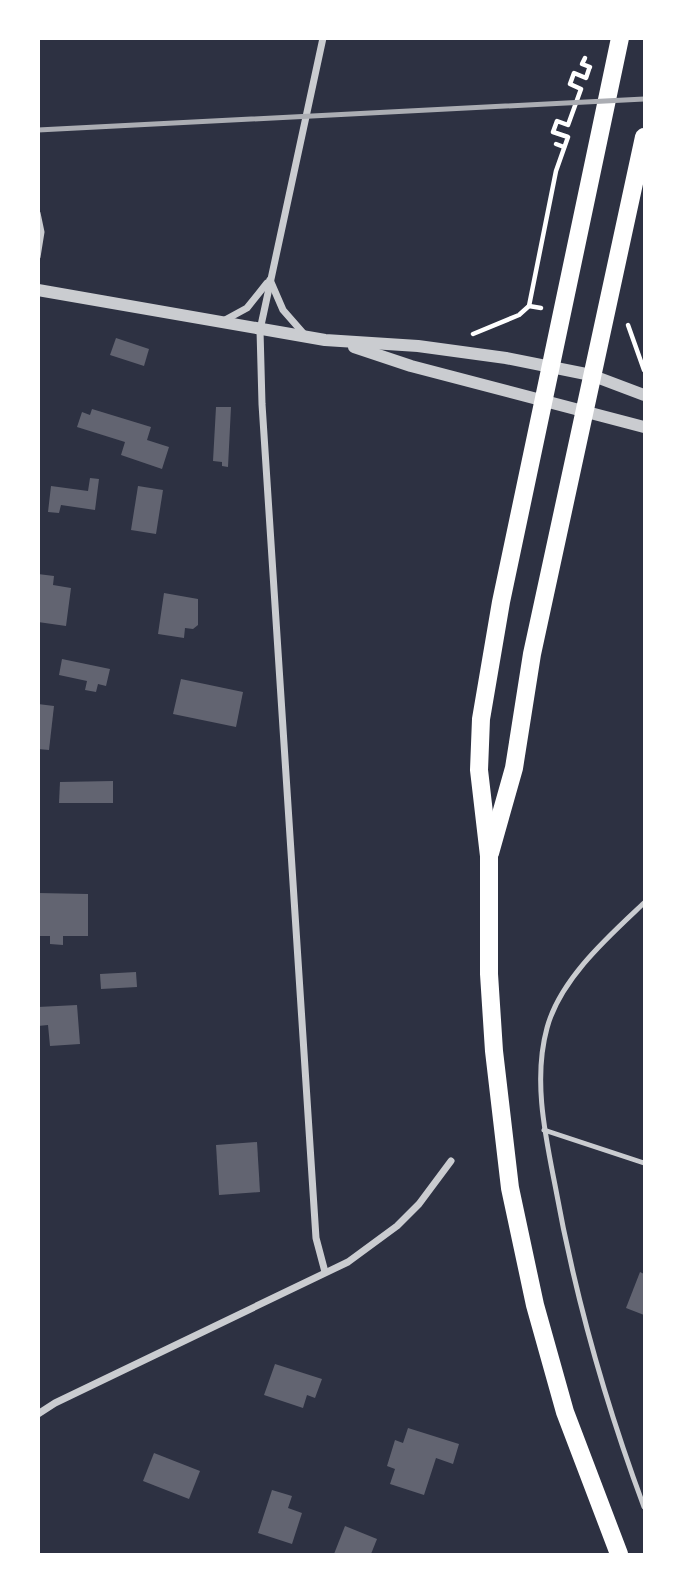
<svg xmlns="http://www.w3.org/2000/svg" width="683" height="1593" viewBox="0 0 683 1593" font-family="Bitter,serif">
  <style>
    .building { fill: #626471 }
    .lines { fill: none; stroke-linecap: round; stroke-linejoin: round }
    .path { stroke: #fff; stroke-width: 4.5 }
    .service { stroke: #caccd0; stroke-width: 5 }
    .minor { stroke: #caccd0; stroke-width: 7 }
    .tertiary { stroke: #caccd0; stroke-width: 12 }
    .primary { stroke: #fff; stroke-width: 18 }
    .rail { stroke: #abadb3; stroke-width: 5 }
  </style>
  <rect width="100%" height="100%" fill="#2d3142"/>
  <g class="building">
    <path d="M116,338l33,11 -5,17 -34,-11z"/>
    <path d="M216,407h15l-3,60 -6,-1v-4l-9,-1z"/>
    <path d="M92,409l59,18 -4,13 22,7 -7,22 -41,-14 4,-13 -48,-15 5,-15 8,3z"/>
    <path d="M90,478l9,1 -4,31 -34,-5 -2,8 -11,-1 3,-26 37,5z"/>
    <path d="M138,486l25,4 -7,44 -25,-4z"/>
    <path d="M38,574l16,2 -1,9 18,3 -5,38 -28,-4z"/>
    <path d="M164,593l34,6v26l-5,4 -8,-1 -1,10 -26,-4z"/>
    <path d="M62,659l48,10 -4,17 -8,-2 -2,8 -11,-2 2,-9 -28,-6z"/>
    <path d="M181,679l62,13 -7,35 -63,-13z"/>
    <path d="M38,704l16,2 -5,44 -11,-1z"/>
    <path d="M113,781v22h-54l1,-21z"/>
    <path d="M38,893l50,1v42h-25v9l-13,-1v-8h-12z"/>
    <path d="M136,972l1,15 -36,2 -1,-15z"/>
    <path d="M77,1005l3,39 -30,2 -2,-21 -10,1v-19z"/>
    <path d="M257,1142l3,50 -41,3 -3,-50z"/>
    <path d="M640,1272l4,2v41l-18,-7z"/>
    <path d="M275,1364l47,15 -7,19 -8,-3 -4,13 -39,-13z"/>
    <path d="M408,1428l51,16 -6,20 -17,-6 -12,37 -34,-11 5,-15 -8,-3 8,-26 8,3z"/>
    <path d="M154,1453l46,18 -11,28 -46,-18z"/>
    <path d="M272,1490l20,6 -4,12 14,5 -10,31 -34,-11z"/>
    <path d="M345,1526l32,13 -6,15h-37z"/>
  </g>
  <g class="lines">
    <g class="path">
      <path d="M585,58l-3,6 8,3"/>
      <path d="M556,144l8,3"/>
      <path d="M529,306l27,-135 12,-34 -15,-5 4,-11 11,4 13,-36 -11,-5 4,-11 12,5 3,-9"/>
      <path d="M628,325l16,45"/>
      <path d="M473,334l46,-19 10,-9 12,2"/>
    </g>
    <g class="service">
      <path d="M38,213l4,19 -4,25"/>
      <path d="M644,903c-35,33 -84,76 -97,125 -14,51 -2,106 8,157 20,111 50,217 89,322"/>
      <path d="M544,1130l100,33"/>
    </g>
    <g class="minor">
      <path d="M323,38l-63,292 2,74 54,834 9,34"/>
      <path d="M270,280l13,30 21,24"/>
      <path d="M225,320l22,-12 20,-25"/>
      <path d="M38,1414l17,-11 293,-141 49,-36 22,-22 32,-43"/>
    </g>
    <g class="tertiary">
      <path d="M38,290l287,50 93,6 88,12 85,17 53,20"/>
      <path d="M354,347l57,19 233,61"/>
    </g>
    <g class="primary">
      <path d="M490,853l24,-85 18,-114 112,-517"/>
      <path d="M619,1554l-54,-142 -30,-107 -25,-117 -16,-137 -5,-77v-118l-10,-86 2,-51 20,-117 119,-564"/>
    </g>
    <path class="rail" d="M38,130l606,-31"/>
  </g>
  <rect width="683" height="1593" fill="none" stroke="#ffffff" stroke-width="80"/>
</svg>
